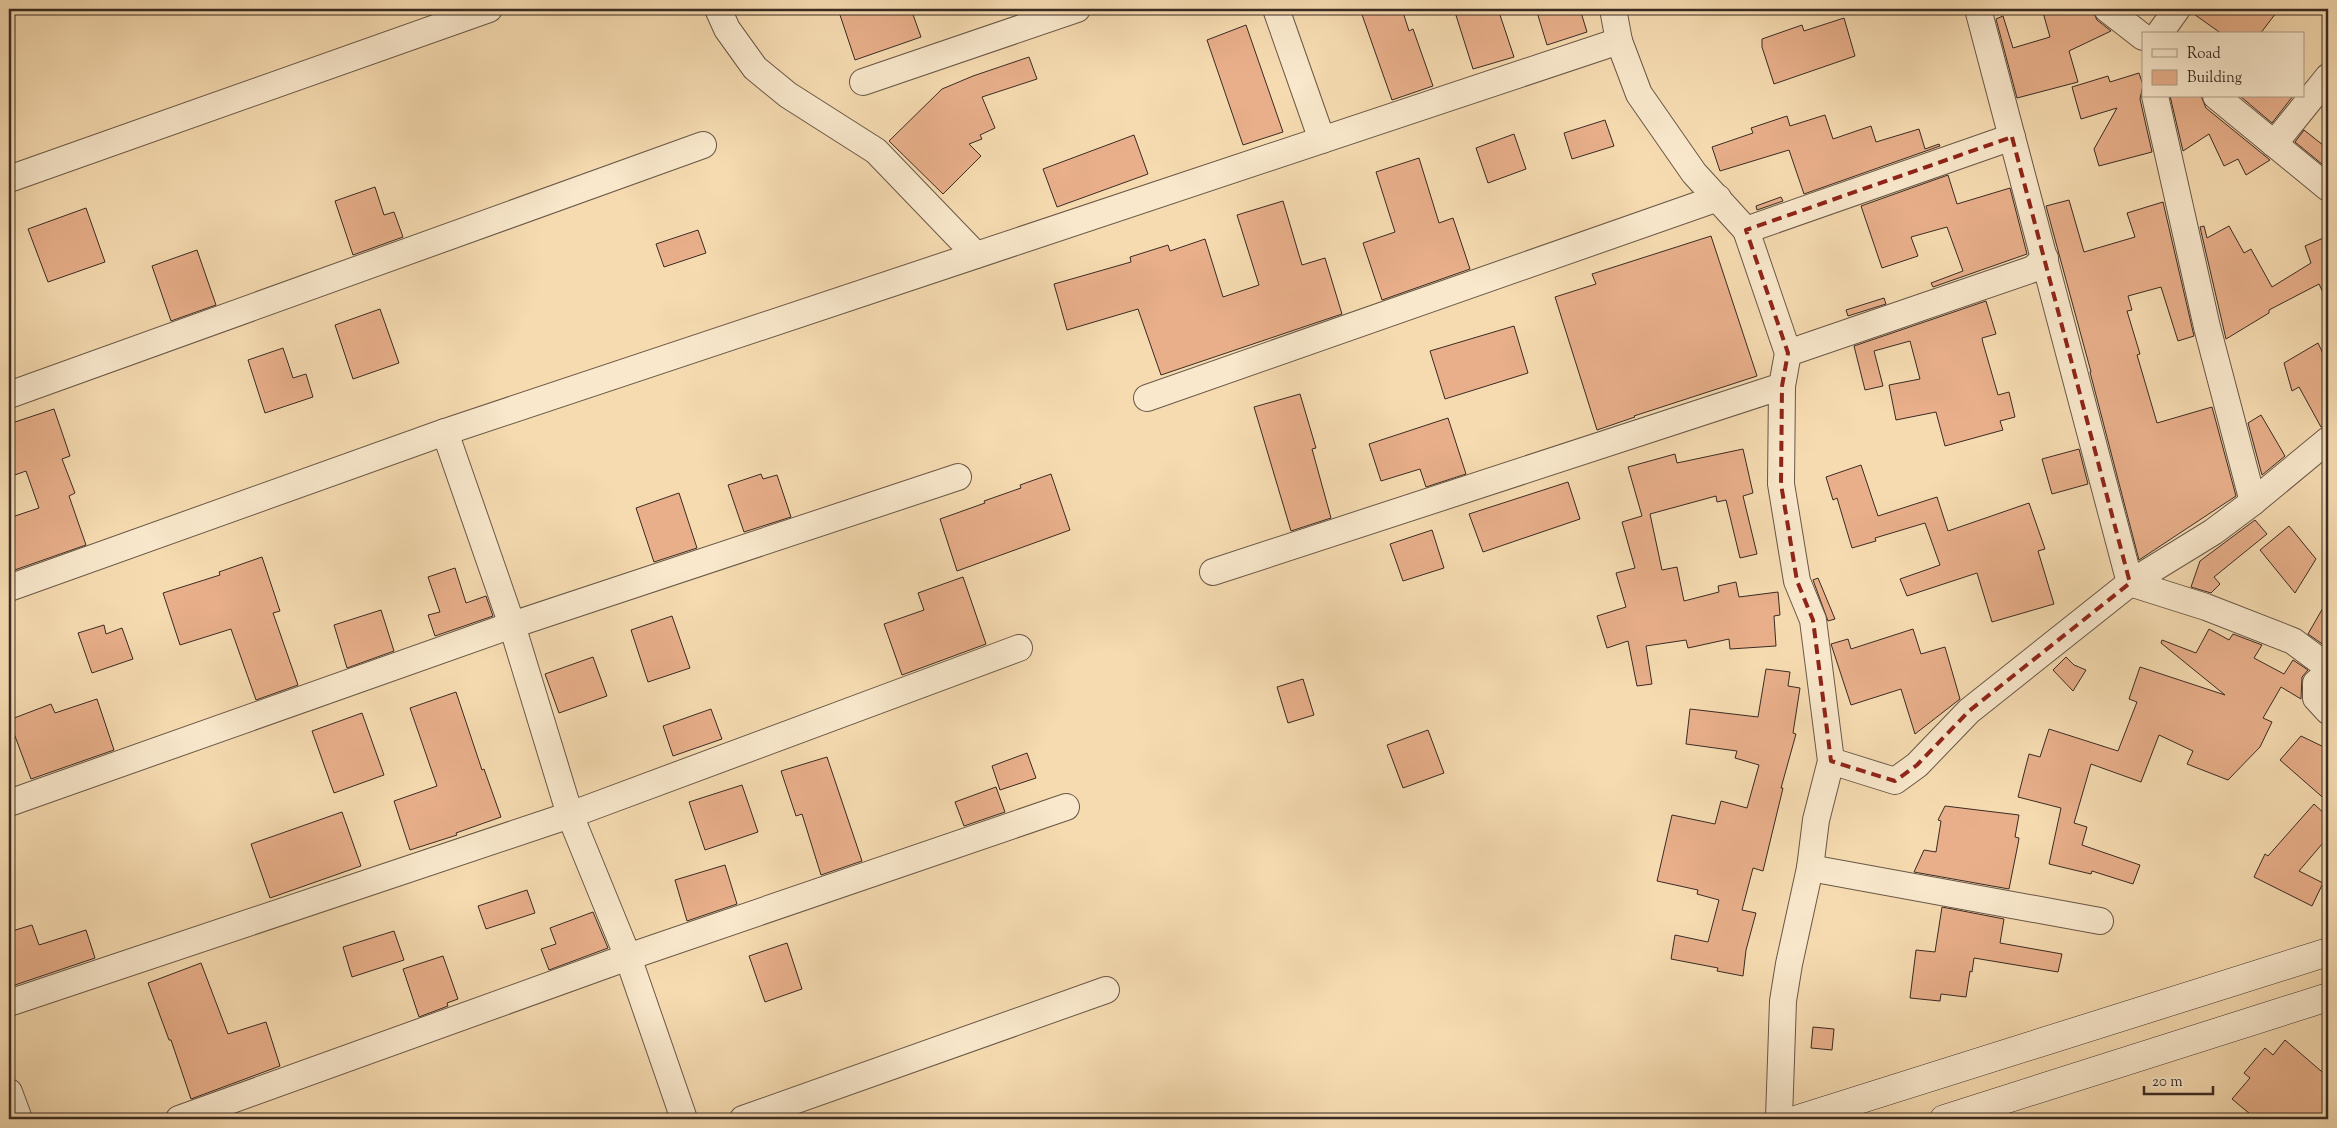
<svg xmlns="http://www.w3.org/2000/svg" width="2337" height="1128" viewBox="0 0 2337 1128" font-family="'Sorts Mill Goudy',serif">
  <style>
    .building { fill: #e8af8a; stroke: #3a2b23 }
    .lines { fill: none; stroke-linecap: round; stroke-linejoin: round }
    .minor-casing { stroke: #695746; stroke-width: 28 }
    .secondary-casing { stroke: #3a2b23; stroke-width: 29 }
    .minor { stroke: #f9e8cc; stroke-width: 26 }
    .secondary { stroke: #f9e8cc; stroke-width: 28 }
    .marked { fill: none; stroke: #8f2418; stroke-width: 4; stroke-dasharray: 10 6; stroke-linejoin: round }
  </style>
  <rect width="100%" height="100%" fill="#f6dbb1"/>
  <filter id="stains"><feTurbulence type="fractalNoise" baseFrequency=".004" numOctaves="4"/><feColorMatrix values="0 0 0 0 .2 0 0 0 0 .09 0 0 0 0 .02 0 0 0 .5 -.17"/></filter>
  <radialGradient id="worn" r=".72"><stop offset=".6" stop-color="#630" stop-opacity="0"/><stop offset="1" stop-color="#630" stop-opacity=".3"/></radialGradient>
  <g class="building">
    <path d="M838,9h73l10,28 -66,23z"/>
    <path d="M1360,9h42l7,22 4,-2 20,57 -41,14z"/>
    <path d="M1454,9h44l16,48 -41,12z"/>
    <path d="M1536,9h44l7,23 -40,13z"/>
    <path d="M2042,9h50l5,11 14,11 -42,20 9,31 -61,16 -21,-79 7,-3 10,32 37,-11z"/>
    <path d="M2192,9h87l-19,25h-38l-31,-22z"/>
    <path d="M1844,18l11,38 -81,28 -12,-37v-8l40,-14 2,6z"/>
    <path d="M1246,25l37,107 -40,13 -36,-105z"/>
    <path d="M1029,57l8,22 -55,18 13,31 -15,7 2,4 -13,5 12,12 -38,38 -54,-53 53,-52 31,-13z"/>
    <path d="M2139,73l4,12 -3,14 12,53 -53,14 -5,-17 23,-41 -36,11 -9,-32 36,-11 2,6z"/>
    <path d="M2170,96h31l5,12 64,52 -24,15 -8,-16 -14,7 -15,-32 -26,17z"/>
    <path d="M2240,96h53l-21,27z"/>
    <path d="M1825,115l8,24 38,-13 5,16 43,-13 6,20 14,-5 1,2 -136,48 -15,-44 -69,21 -8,-24 41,-14 -2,-5 36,-12 3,10z"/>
    <path d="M1605,120l9,26 -42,13 -8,-26z"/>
    <path d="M2304,130l24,19v20l-33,-27z"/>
    <path d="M1514,134l12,35 -38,14 -12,-35z"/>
    <path d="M1134,135l14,39 -91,33 -14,-38z"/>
    <path d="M1419,158l20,65 14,-5 17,51 -88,31 -19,-57 32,-11 -19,-60z"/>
    <path d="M1948,175l9,29 53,-16 17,66 -94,33 -2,-4 32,-12 -16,-44 -36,10 7,19 -36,12 -21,-62z"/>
    <path d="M375,187l9,28 10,-3 9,25 -50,18 -18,-54z"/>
    <path d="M1781,197l2,4 -26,9 -1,-4z"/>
    <path d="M2069,200l15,52 51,-15 -8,-24 36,-11 31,134 -16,5 -17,-54 -33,9 4,14 -5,1 13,43 -3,1 20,68 55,-16 24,89 -97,64 -49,-188h1l-45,-166z"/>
    <path d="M1283,201l19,64 23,-7 17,56 -181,61 -23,-66 -71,21 -13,-46 77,-22 -1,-5 38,-12 2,6 35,-12 18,58 36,-12 -22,-70z"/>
    <path d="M86,208l19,54 -57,20 -20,-53z"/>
    <path d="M2204,226l3,12 22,-12 15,27 7,-4 21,38 39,-24 -6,-17 23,-10v67l-9,-19 -50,26v3l-43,26 -26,-112z"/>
    <path d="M698,230l8,23 -42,14 -8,-23z"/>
    <path d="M1711,236l46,140 -123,40 1,1 -38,13 -42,-133 41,-13 -4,-10z"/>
    <path d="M197,250l19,55 -45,16 -19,-55z"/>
    <path d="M1884,298l2,6 -38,12 -2,-6z"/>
    <path d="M1986,301l10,33 -14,4 1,5 15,52 11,-3 6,25 -15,4 3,9 -58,16 -9,-34 -40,8 -7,-35 31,-6 -10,-38 -36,10 9,35 -18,4 -11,-44z"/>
    <path d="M380,309l19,54 -46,16 -18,-54z"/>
    <path d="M1514,326l14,47 -83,26 -15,-48z"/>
    <path d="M2318,343l10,21v61l-7,2 -22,-40 -7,4 -8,-28z"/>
    <path d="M283,348l10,30 13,-4 7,23 -48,16 -17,-53z"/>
    <path d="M1300,394l16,54 -4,1 19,69 -40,13 -37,-124z"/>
    <path d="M54,409l16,47 -8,3 13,34 -6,3 17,49 -77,27v-54l30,-10 -13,-37 -17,6v-53z"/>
    <path d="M2261,415l24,41 -23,19 -14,-52z"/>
    <path d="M1448,418l18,56 -40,13 -6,-18 -39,12 -12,-37z"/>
    <path d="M1743,449l10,44 -10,3 14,58 -17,4 -14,-58 -9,2 -1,-6 -66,18 12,56 15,-3 7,34 35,-9 -1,-6 18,-4 3,15 39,-5 2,23 -6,1 2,30 -46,3 -1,-10 -41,9 -2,-8 -40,6 6,38 -15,2 -9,-45 -21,7 -10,-32 29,-9 -10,-34 19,-5 -13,-46 20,-6 -14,-49 47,-13 2,9z"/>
    <path d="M2079,449l9,35 -36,10 -10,-35z"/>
    <path d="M1861,465l17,51 59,-19 11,34 81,-28 16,46 -7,2 16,53 -62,18 -15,-49 -70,23 -7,-17 40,-14 -15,-42 -50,15 1,3 -24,7 -15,-50 -4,2 -7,-23z"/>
    <path d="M761,474l2,5 14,-4 14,42 -47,15 -16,-47z"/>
    <path d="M1051,474l19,56 -113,41 -17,-52 45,-16 -1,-2 37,-13 -1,-3z"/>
    <path d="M1568,482l12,37 -97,33 -14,-38z"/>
    <path d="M679,493l18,55 -43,14 -18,-54z"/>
    <path d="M2255,520l12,14 -53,43 6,7 -9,9 -20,-6 9,-26z"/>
    <path d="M2289,526l27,33 -21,34 -35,-43z"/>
    <path d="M1432,530l12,38 -41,13 -13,-37z"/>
    <path d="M262,557l18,54 -7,2 25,72 -42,15 -25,-71 -51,16 -17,-52 57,-18 -1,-3z"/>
    <path d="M455,568l11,35 20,-7 7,20 -58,20 -7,-21 12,-3 -12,-35z"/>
    <path d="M963,577l23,67 -84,31 -18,-51 40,-14 -6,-17z"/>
    <path d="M1818,578l17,41 -7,2 -15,-41z"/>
    <path d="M2328,599v49l-20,-14z"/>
    <path d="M381,610l13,41 -47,17 -13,-43z"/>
    <path d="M672,616l18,52 -42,14 -17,-52z"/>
    <path d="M104,625l2,9 16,-6 11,31 -41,14 -14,-40z"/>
    <path d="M1913,629l8,25 24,-7 15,52 -45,35 -14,-45 -50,16 -20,-61 17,-5 3,10z"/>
    <path d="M2209,629l20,11 4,-6 29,11 -8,13 30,16 9,-14 15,10 -6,7 -1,22 -20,-12 -18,31 9,4 -12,25 -32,33 -41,-16 6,-13 -34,-16 -18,47 -50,-18 -17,59 13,4 -5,18 58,20 -7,19 -41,-13 -1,3 -42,-10 12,-56 -43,-11 11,-43 11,3 9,-28 69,22 19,-49 -8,-3 11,-32 85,28 -64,-52 1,-3 34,13z"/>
    <path d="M593,657l14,39 -48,17 -14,-39z"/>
    <path d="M2066,657l8,8 12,5 -13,21 -20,-21z"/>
    <path d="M1766,669l24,3 -2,14 12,2 -7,45 3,1 -15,54h2l-14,58 -6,25 -10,-3 -11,42 14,3 -10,37 -3,26 -26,-5 1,-3 -47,-9 4,-24 33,7 11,-42 -22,-6 1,-4 -41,-9 15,-66 43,9 6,-23 26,7 12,-43 -24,-7 2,-7 -51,-7 4,-35 68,8z"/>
    <path d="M1303,679l11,36 -26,8 -11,-36z"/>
    <path d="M456,692l26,78 2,-1 17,48 -45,16 1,2 -47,15 -16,-49 43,-15 -27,-78z"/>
    <path d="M97,699l17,51 -83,29 -22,-59 42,-16 4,9z"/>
    <path d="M711,709l11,30 -49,17 -10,-30z"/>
    <path d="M362,713l22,62 -50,18 -22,-62z"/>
    <path d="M1428,730l16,43 -41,15 -16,-43z"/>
    <path d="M2301,736l27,13v53l-48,-42z"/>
    <path d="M1027,753l9,25 -36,12 -8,-24z"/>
    <path d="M827,757l35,104 -41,14 -19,-61 -6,2 -15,-45z"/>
    <path d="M742,785l16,47 -53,18 -16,-48z"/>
    <path d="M996,787l9,25 -41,14 -9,-24z"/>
    <path d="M2314,804l14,13v20l-29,34 24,12 -11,23 -58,-29 11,-23 3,2z"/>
    <path d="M1945,806l74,9 -4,22 4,1 -1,6 -9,45 -95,-17 10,-22 12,2 5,-31 -3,-1z"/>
    <path d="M342,812l19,54 -91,32 -19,-54z"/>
    <path d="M725,865l12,39 -50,17 -12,-41z"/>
    <path d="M527,890l8,23 -49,16 -8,-23z"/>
    <path d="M1942,907l62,12 -4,24 62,11 -4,18 -84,-14 -2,14 -2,-1 -4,26 -25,-3 -1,7 -30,-3 6,-48 19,2z"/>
    <path d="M593,912l15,36 -59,22 -8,-21 15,-5 -6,-16z"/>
    <path d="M32,925l7,20 47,-15 9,28 -86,29v-55z"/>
    <path d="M394,931l10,29 -52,17 -9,-30z"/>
    <path d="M787,943l15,46 -37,13 -16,-46z"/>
    <path d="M443,956l15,43 -11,4 1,3 -29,11 -16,-48z"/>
    <path d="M201,963l27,71 38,-12 14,44 -89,33 -20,-59h-2l-21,-57z"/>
    <path d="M1813,1027l21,2 -2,21 -21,-2z"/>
    <path d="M2285,1040l43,37v42h-72l-24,-20 18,-21 -6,-5 21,-25 8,7z"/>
  </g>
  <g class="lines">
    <defs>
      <g id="minor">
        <path d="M718,9l9,20 28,39 33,27 88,56 100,104"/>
        <path d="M1276,9l46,131"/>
        <path d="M1613,9l6,32 20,53 55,79 52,57 42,123 -6,33 -1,98 16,97 16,39 18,141 -15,59 -6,48 -21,96 -6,37 -4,118"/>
        <path d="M1978,9l152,574 76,24 87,34 35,26"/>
        <path d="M2107,9l36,28"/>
        <path d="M2159,34l18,-25"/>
        <path d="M863,82l214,-73"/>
        <path d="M2155,96l52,231 46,175"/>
        <path d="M2216,96l112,92"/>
        <path d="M2274,144l54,-67"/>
        <path d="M9,179l480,-170"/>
        <path d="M1746,230l266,-93"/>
        <path d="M1788,353l245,-84 12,-11"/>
        <path d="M9,395l694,-250"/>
        <path d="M1147,398l571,-200"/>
        <path d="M445,432l67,193 58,190 58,142 56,162"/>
        <path d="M1213,572l569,-186"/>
        <path d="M9,588l436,-156 1174,-391"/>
        <path d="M2328,673l-12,10v15l12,13"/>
        <path d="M1831,761l64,20 22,-16 52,-54 161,-128 83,-51 40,-30 75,-62"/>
        <path d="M9,803l503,-178 446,-148"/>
        <path d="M1810,868l290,53"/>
        <path d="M9,1003l561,-188 449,-167"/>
        <path d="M9,1092l10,27"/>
        <path d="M179,1119l449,-162 438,-150"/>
        <path d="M743,1119l363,-129"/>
      </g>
      <g id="secondary">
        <path d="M1798,1119l530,-167"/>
        <path d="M1944,1119l384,-122"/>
      </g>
    </defs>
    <use href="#minor" class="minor-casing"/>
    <use href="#secondary" class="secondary-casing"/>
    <use href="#minor" class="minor"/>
    <use href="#secondary" class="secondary"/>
  </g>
  <path class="marked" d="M2012,137l118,446 -161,128 -52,54 -22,16 -64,-20 -18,-141 -16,-39 -16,-97 1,-98 6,-33 -42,-123z"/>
  <rect width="2337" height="1128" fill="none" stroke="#f6dbb1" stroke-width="30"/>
  <rect x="10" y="10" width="2317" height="1108" fill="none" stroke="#3a2b23" stroke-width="2.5"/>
  <rect x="15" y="15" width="2307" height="1098" fill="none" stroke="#3a2b23"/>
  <rect x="2142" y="32" width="162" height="65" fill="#f9e8cc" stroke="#ad9c88"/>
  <rect x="2152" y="49" width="25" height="8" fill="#f9e8cc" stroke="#ad9c88"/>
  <text x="2187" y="58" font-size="15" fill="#3a2b23">Road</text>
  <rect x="2152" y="70" width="25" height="15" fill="#e8af8a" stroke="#ad9c88"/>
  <text x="2187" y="82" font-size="15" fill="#3a2b23">Building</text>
  <path d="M2144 1086v8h69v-8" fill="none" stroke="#3a2b23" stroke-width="2.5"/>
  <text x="2152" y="1086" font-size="15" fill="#3a2b23" stroke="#f9e8cc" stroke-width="4" paint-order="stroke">20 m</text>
  <rect width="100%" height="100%" filter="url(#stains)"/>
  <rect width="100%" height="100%" fill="url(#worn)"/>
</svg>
